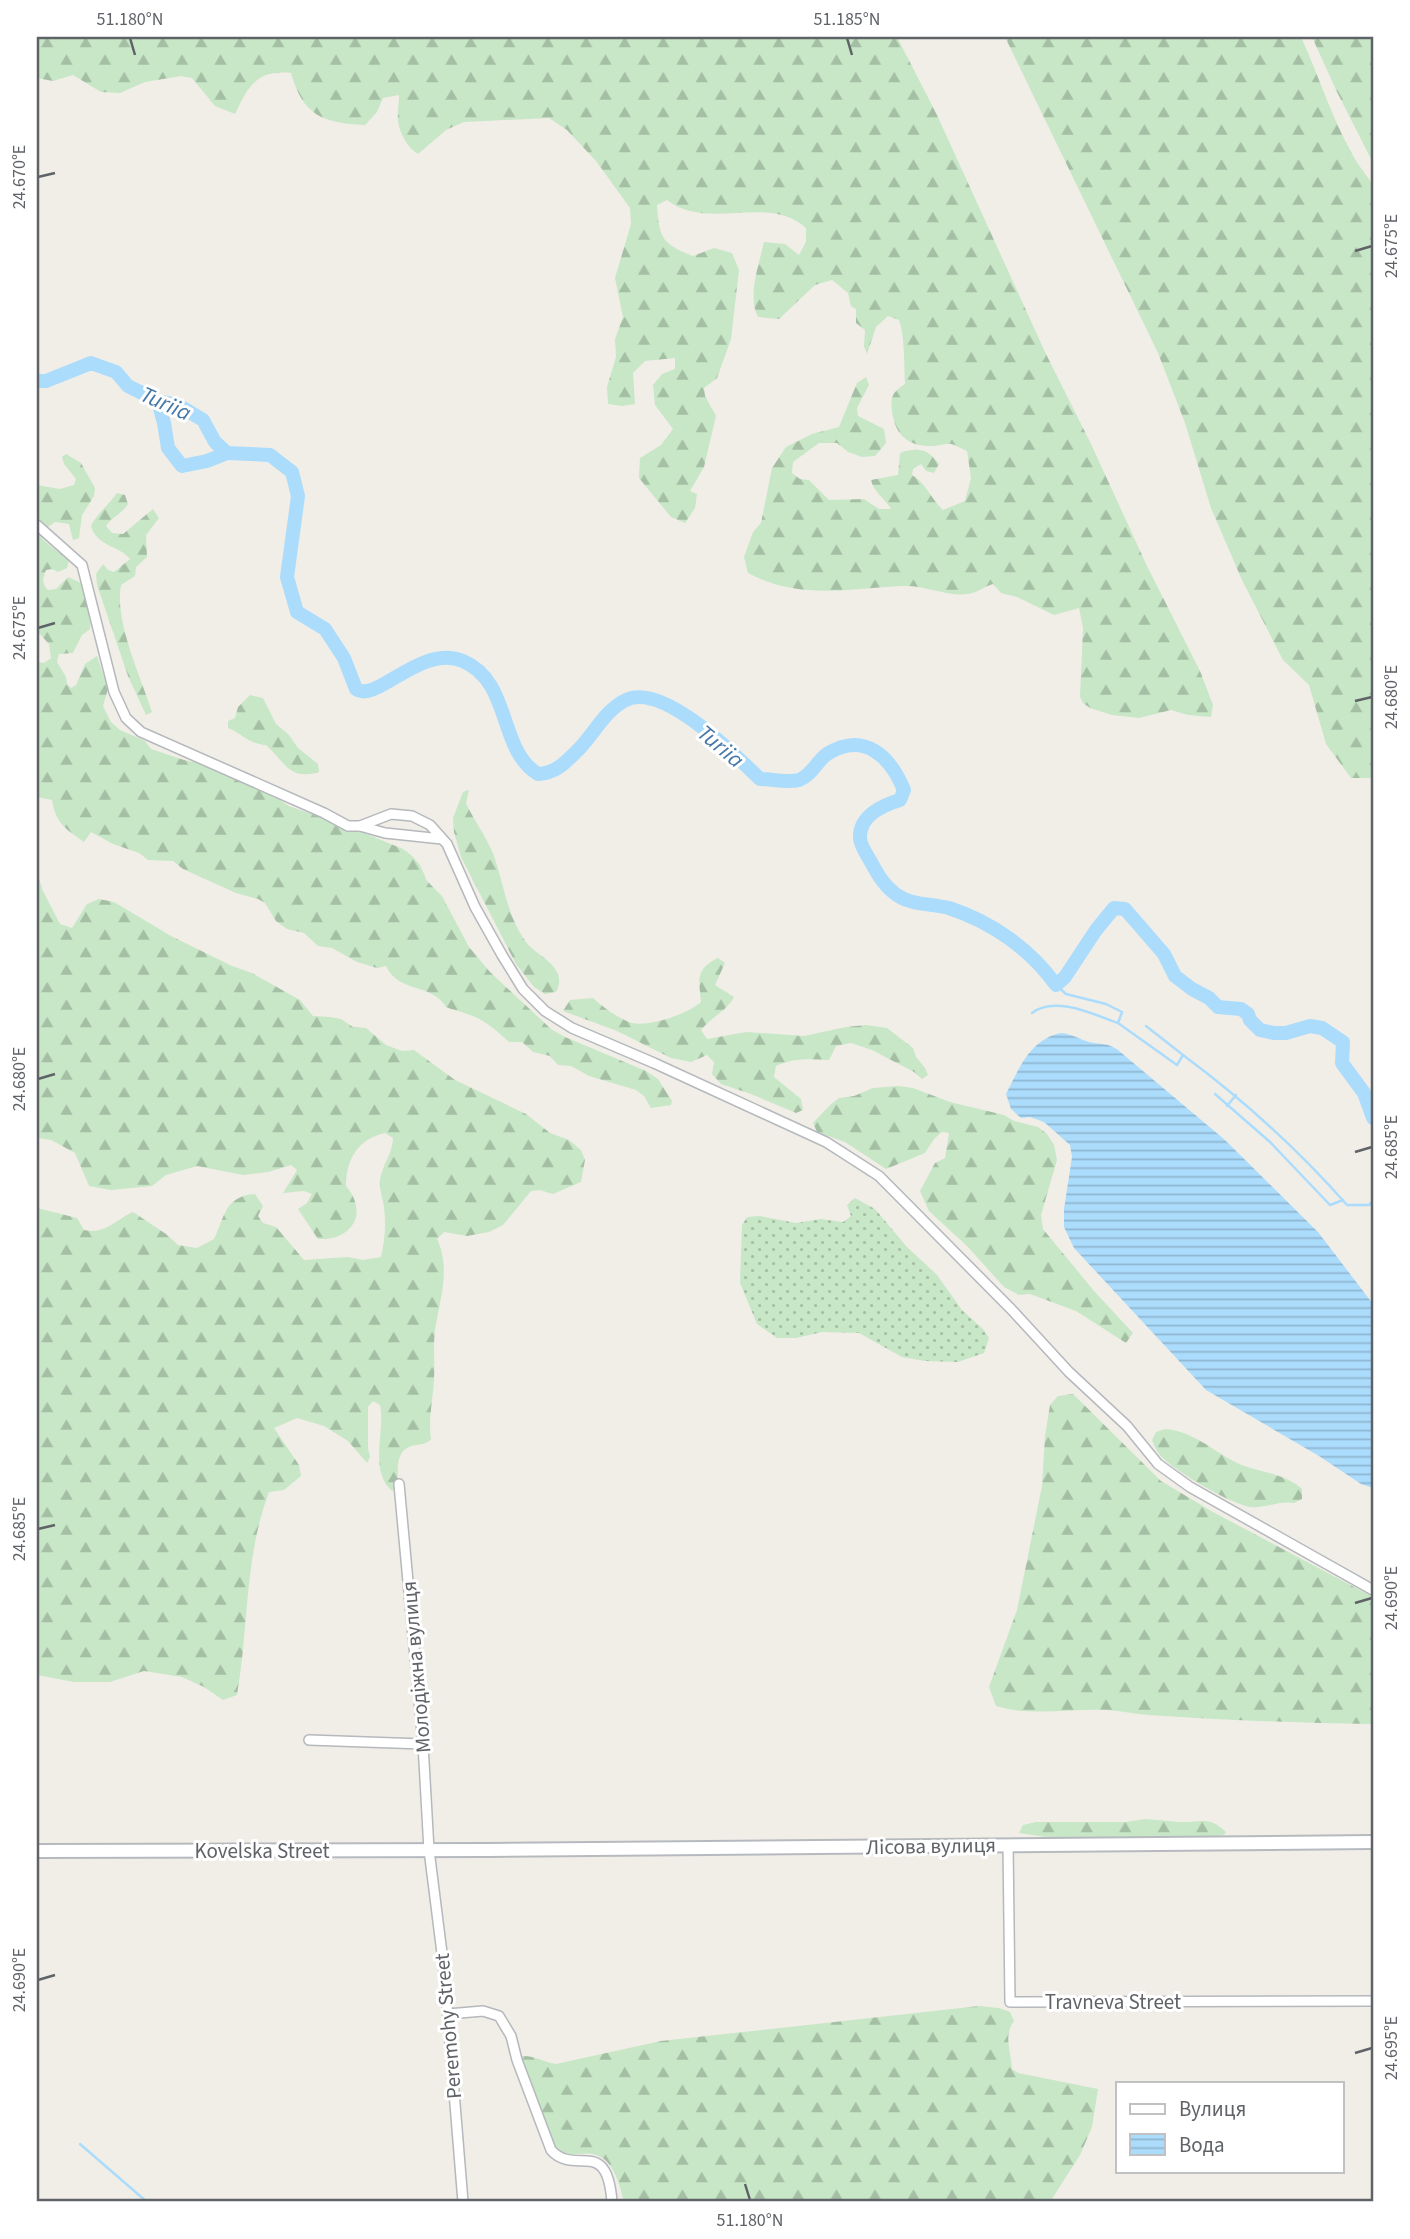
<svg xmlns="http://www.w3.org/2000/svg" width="1410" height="2239" viewBox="0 0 1410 2239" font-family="'Source Sans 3',sans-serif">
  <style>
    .grass { fill: url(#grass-dots) }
    .forest { fill: url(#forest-firs) }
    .water { fill: url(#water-rules) }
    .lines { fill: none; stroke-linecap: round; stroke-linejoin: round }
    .stream { stroke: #acdcfc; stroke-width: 2.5 }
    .river { stroke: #acdcfc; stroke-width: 14 }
    .street-casing { stroke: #b5b8bc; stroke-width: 12 }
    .secondary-casing { stroke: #b6babf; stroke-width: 16 }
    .street { stroke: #fff; stroke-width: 9 }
    .secondary { stroke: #fff; stroke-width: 12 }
    .ticks { fill: none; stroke: #5f6368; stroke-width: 2.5 }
    .labels { text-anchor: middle; stroke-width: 6; stroke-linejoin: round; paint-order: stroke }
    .street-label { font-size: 21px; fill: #5f6368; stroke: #fff }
    .water-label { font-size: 23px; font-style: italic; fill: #4577a7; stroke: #fff }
    .neatline { fill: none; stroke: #5f6368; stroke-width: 2.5 }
    .ticks-label { font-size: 18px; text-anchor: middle; fill: #5f6368 }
  </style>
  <defs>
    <pattern id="grass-dots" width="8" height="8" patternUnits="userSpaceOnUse" patternTransform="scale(1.75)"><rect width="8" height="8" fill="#c7e7c6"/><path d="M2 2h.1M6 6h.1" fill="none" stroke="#a5bfa5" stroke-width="1.8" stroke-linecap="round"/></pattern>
    <pattern id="forest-firs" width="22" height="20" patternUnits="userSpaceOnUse" patternTransform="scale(1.75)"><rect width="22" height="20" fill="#c7e7c6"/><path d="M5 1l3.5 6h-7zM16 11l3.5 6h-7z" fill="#a5bfa5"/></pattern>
    <pattern id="water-rules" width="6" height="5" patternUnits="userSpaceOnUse" patternTransform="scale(1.75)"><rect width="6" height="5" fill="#acdcfc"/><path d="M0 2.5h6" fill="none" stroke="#8fb6d0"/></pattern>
  </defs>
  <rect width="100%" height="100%" fill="#f1eee8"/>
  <path class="grass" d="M855,1198l20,11 32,38 30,28 25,35 21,19 6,9 -5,15 -26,9 -33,-1 -23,-4 -43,-24 -37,-1 -26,6h-19l-20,-14 -17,-41 2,-58 5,-8 13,-1 36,7 25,-4 22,3 8,-6 -4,-11z"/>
  <g class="forest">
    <path d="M37,37h860l40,78 108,237 46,92 56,122 53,105 13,34 -2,12 -23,-2 -17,-5 -32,8 -27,-3 -22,-7 -7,-5 -3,-6 3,-69 -4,-20 -25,7 -37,-18 -16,-4 -8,-9c-8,2 -16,9 -25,10 -20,3 -43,-9 -65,-8 -54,2 -103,15 -155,-13l-4,-16 9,-25 8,-9 11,-55 14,-21 26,-13 27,-7 18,-44 9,-6 3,8 -12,23 1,8 26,13 2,14 -11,13 -13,1 -14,-5 -11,-9h-18l-26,19 -1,11 8,6 9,1 20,20 35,-1 15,10h12c-7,-12 -17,-16 -20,-29l27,-5 2,-22c18,-6 28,-4 39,11l-5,9 -8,-2 -5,-7 -8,5 -1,6c14,8 19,24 31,35l22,-9 6,-23 -4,-27c-5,-2 -11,-6 -16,-7 -5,-1 -11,2 -17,2 -25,1 -39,-10 -42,-35 -2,-15 1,-19 13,-27 -1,-19 0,-47 -6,-64l-11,-4 -12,11 -9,27 -3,-8 1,-16 -9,-7v-14l-5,-3 -3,-13 -16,-13 -17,5 -36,34 -21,-2c-11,-21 1,-52 6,-75l21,2 14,11 7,-13v-14c-39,-35 -98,4 -139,-28l-10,5c2,33 5,39 36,51l21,-8 18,5 7,17 -8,69 -14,39 -13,10 1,8 11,20 -12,51 -14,24 7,3 -2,14 -10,15 -14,-6 -32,-39 1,-20 21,-13 12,-16 -18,-24 -2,-20 9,-11 13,-5v-11l-30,3 -12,12 2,31 -13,2 -14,-2 -1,-17 9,-30 -1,-18 8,-22 -8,-39 16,-54 -1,-16 -34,-47 -29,-31 -18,-12 -85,4 -18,8 -28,24c-12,-7 -22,-27 -20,-41 0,-7 1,-11 1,-18l-16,3 -6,14 -12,13c-42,-2 -62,-9 -74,-52 -34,-3 -42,12 -56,41l-20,-8 -23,-28 -11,-2 -36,6 -25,11 -19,-1 -28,-17 -20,6 -16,-3z"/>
    <path d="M1005,37h296c17,37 29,76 48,111 6,13 16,25 24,37v593h-22l-25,-34 -17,-59 -26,-25 -41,-80 -31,-72 -26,-85 -27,-70z"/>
    <path d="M1312,37h61v126l-36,-71z"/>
    <path d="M66,454l15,9 14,25 -1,8 -12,19 -3,23 -6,2 -4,-16 -14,-2 -11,8 -3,7c5,7 20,16 28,23l-2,8 -9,4 -6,-3 -6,1c-3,8 -5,13 2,20l8,-1 12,-12c1,1 10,4 11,5 11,7 13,35 11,47l-8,6 -9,18 -14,1 -2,8 9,15 1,7 4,4 5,-3 9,-21 12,-8 11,33 -5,17 8,16 9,8 25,11 6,8 33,11 10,2 13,-2 21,10 15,13c30,0 23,10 46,23l75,27 39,16 8,6 9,10 7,16 15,15 27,51 21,25 61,57 14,8 81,34 12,8 14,22 -1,4 -20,3 -7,-12 -8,-6 -47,-14 -18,-10 -13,-1 -8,-9 -17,-4 -11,-10h-13c-12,-11 -25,-23 -42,-28 -7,-3 -14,-4 -21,-7 -14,-24 -48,-14 -60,-41l-9,2 -20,-6 -25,-14 -14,-2 -14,-13 -17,-4 -11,-8 -11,-18 -7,-4 -22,-6 -53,-24 -10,-8 -25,-1 -9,-7 -26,-9 -22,-12 -7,10c-19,-14 -28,-18 -32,-42l-15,-3v-135l7,1 7,-5 -2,-14 -12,-13v-146l23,4 14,-4 2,-6 -12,-15 -2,-7z"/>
    <path d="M117,493l8,2 3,9c-6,10 -15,12 -22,22l6,7 11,1 30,-25 6,9 -13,17 1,22 -11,10 -1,9 -14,9c-7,36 20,92 31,127l-6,3 -18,-39 -31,-91 -1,-11 7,-10 5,6 6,2 16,-13c-10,-13 -34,-13 -39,-33 6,-13 18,-21 26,-33z"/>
    <path d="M250,695l13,3 13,26 13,11 9,13 20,16 1,8c-30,9 -34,-10 -53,-27 -19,-2 -22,-10 -38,-17v-7l7,-3 3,-11z"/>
    <path d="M469,790l-3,13c8,18 21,34 28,53 10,29 13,60 32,86 8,13 44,24 30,50l-11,2 -11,-7 -18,-23 -55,-107 -7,-25 -1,-14 10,-26z"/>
    <path d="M37,870l5,19 18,35 12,4 15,-24 12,-5 15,3 57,34 61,30 20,7 48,27 13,16 17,1 11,2 12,8 13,1 20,17 16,6 12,-1 41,30 71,34 24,19 19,7 12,10 4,10 -4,22 -28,12 -13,-4 -9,1 -28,34 -14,7 -22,4 -23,-4 -7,7c14,29 3,60 -2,91 -2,17 0,33 -1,49 -1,20 -6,42 -3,60 -5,5 -8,5 -15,6 -22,3 -18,25 -18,42l-6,4c-24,-22 -6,-60 -12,-86l-7,-4 -5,6v41l2,9 -3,6 -19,-22 -24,-15 -27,-8 -23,10 25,37 2,11 -17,14 -15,2c-25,66 -20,134 -32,203l-14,5 -19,-13 -22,-10 -38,-6 -34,11h-36l-37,-7v-467l40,10 7,12c21,5 31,-10 49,-18l33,22 12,11 19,3 17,-9c11,-23 11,-43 41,-45l8,12 -5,10 5,7 13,4 28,33 44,-3 15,3 18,-3c4,-17 5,-32 3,-50 -1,-8 -5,-18 -4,-27 2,-15 13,-27 13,-42l-8,-5c-27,6 -39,26 -39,53 23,27 6,55 -28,53l-20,-30 9,-6 5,-9 -8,-3 -21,2 14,-23 -6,-5 -23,7 -25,3 -46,-9 -31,9 -14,11 -41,4 -22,-4 -14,-33 -24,-13 -14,-2z"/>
    <path d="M718,958l7,5 -10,22 19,12c-7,14 -24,21 -33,33l6,9 39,-7 58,4 42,-9 20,-2 21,3 26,20 3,9 9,11 3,7 -6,4 -8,-7 -42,-22 -21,-7 -15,3 -7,14c-19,-1 -36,-2 -53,6l-2,11 27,22 2,11 -7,3 -45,-19 -30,-10 -9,-10 2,-12 -7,-7 -16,7 -20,-4 -54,-27 -54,-20 7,-11 23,-2c8,8 28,22 39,25 17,4 56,-9 69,-21 -2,-22 -6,-33 17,-44z"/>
    <path d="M898,1086l15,2 37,14 54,13 10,6 24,6 9,7 7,11 3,15 -16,55 2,14 51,62 39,42 -7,10 -50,-32 -46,-17 -11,1 -15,-8 -37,-41 -38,-35 -9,-20 15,-28 10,-5 4,-25 -7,-1 -8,7 -9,14 -39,16 -41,-27 -28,-10 -4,-9 17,-18 9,-7 15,-2 19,-8z"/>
    <path d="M1073,1394l88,87 52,31 160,85v127c-74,-1 -149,-4 -224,-9 -14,-1 -28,-4 -42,-5 -38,-2 -73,7 -111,-4l-7,-19 28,-77 25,-124 3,-50 5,-31 8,-9z"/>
    <path d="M1165,1429c28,2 45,20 70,33 22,11 49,10 67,27v10l-8,4c-16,-3 -29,6 -44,4 -21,-4 -76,-36 -90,-52 -4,-5 -6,-10 -8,-15l4,-8z"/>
    <path d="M1145,1819c11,1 23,2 34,3 22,1 29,-7 47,10l-2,3 -12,2h-166l-27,-4 4,-8 13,-3h90z"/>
    <path d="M979,2006l20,2 11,4 4,9c-11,14 -3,31 -2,48l6,4 80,16 -6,38 -12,28 -30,47h-426c-4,-16 -10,-42 -28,-47 -10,-4 -23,1 -34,-1l-9,-11 -8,-24 -24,-52 1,-11c11,-1 22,6 34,8l105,-23z"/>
  </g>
  <path class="water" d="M1061,1033c11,1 18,6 28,9 13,3 17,0 29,8l107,90 93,92 55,72v184l-12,-4 -42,-28 -113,-66 -132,-142 -10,-21v-18l8,-52 -2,-12 -26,-23 -14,-5 -9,1 -10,-9 -5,-15c13,-25 24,-55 55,-61z"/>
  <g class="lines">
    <g class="stream">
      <path d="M1056,985l10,9 40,10 16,8 -4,11 59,42 6,-10c62,46 113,92 164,150h22l4,-4"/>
      <path d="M1032,1013c23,-18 63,2 86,10"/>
      <path d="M1146,1026l37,29"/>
      <path d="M1215,1094l55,48 60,63 13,-5"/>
      <path d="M1227,1106l9,-11"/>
      <path d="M80,2144l67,58"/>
    </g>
    <g class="river">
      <path d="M37,381h9l45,-18 25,9 12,14 30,15 20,4 25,15 12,22 12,11 43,2 22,17 6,24 -11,81 10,35 28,17 19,29 12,31c20,15 65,-46 107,-28 49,21 35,89 75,113 18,-1 27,-11 40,-24 16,-16 27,-40 48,-50 37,-18 109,55 134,79 11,0 28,4 39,1 13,-5 18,-19 28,-26 37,-23 63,2 77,36l-4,10c-17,5 -41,16 -40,38 0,7 7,17 11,24 6,11 12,22 22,30 16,14 37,11 56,16 43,14 81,41 107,77l9,-8 31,-47 18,-22 11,1 39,45 11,22 17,13 17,9 9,9 23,2 7,5 2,6 10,10 14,3h12l24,-7 12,2 21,14 -1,21 22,30 9,25"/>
      <path d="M158,401l6,22 4,25 14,18 25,-5 20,-8"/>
    </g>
    <defs>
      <g id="street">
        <path d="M37,525l45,40 32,127 12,26 15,14 183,81 24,13h12l31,-12 21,2 18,9 17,19 28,63 27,48 21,34 22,22 27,17 82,35 172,79 53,34 132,133 58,63 58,54 31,38 32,23 183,103"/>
        <path d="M360,826l25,7 57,6"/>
        <path d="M399,1484l24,260 6,106 15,119 19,233"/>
        <path d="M309,1740l114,4"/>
        <path d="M1008,1845l2,157 363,-1"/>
        <path d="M448,2014l35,-3 16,5 12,20 6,24 34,90c24,27 56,-15 61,52"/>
      </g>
      <path id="secondary" d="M37,1851l451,-1 885,-8"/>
    </defs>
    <use href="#street" class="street-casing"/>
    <use href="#secondary" class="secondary-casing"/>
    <use href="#street" class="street"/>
    <use href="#secondary" class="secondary"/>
  </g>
  <path class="ticks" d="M130,38l5,17M847,38l5,17M38,177l17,-4M1355,251l17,-5M38,628l17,-5M1355,701l17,-4M38,1079l17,-5M1355,1152l17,-5M38,1529l17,-4M1355,1603l17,-5M38,1980l17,-5M1355,2053l17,-5M745,2184l5,16"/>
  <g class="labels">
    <g class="street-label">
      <text transform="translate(416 1667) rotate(-95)" y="7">Молодіжна вулиця</text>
      <text transform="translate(931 1846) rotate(-1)" y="7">Лісова вулиця</text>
      <text x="262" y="1858">Kovelska Street</text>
      <text x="1113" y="2009">Travneva Street</text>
      <text transform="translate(448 2026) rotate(-95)" y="7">Peremohy Street</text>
    </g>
    <g class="water-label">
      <text transform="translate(166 403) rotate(24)" y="8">Turiia</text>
      <text transform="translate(721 746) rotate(40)" y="8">Turiia</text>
    </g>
  </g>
  <rect width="1410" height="2239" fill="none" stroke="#ffffff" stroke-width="77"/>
  <rect x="1116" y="2082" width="228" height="91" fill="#ffffff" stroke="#bfc1c3" stroke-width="2"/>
  <rect x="1130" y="2104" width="35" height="10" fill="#ffffff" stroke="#bfc1c3" stroke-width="2"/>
  <text x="1179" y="2116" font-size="21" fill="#5f6368">Вулиця</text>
  <rect x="1130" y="2134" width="35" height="21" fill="url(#water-rules)" stroke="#bfc1c3" stroke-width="2"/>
  <text x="1179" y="2152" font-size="21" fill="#5f6368">Вода</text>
  <rect x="38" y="38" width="1334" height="2162" class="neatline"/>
  <g class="ticks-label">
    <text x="130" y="25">51.180°N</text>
    <text x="847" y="25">51.185°N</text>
    <text transform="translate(19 177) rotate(-90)" y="6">24.670°E</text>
    <text transform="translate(1391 246) rotate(-90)" y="6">24.675°E</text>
    <text transform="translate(19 628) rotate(-90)" y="6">24.675°E</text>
    <text transform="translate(1391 697) rotate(-90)" y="6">24.680°E</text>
    <text transform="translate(19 1079) rotate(-90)" y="6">24.680°E</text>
    <text transform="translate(1391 1147) rotate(-90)" y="6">24.685°E</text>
    <text transform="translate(19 1529) rotate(-90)" y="6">24.685°E</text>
    <text transform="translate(1391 1598) rotate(-90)" y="6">24.690°E</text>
    <text transform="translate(19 1980) rotate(-90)" y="6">24.690°E</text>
    <text transform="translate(1391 2048) rotate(-90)" y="6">24.695°E</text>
    <text x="750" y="2226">51.180°N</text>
  </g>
</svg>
